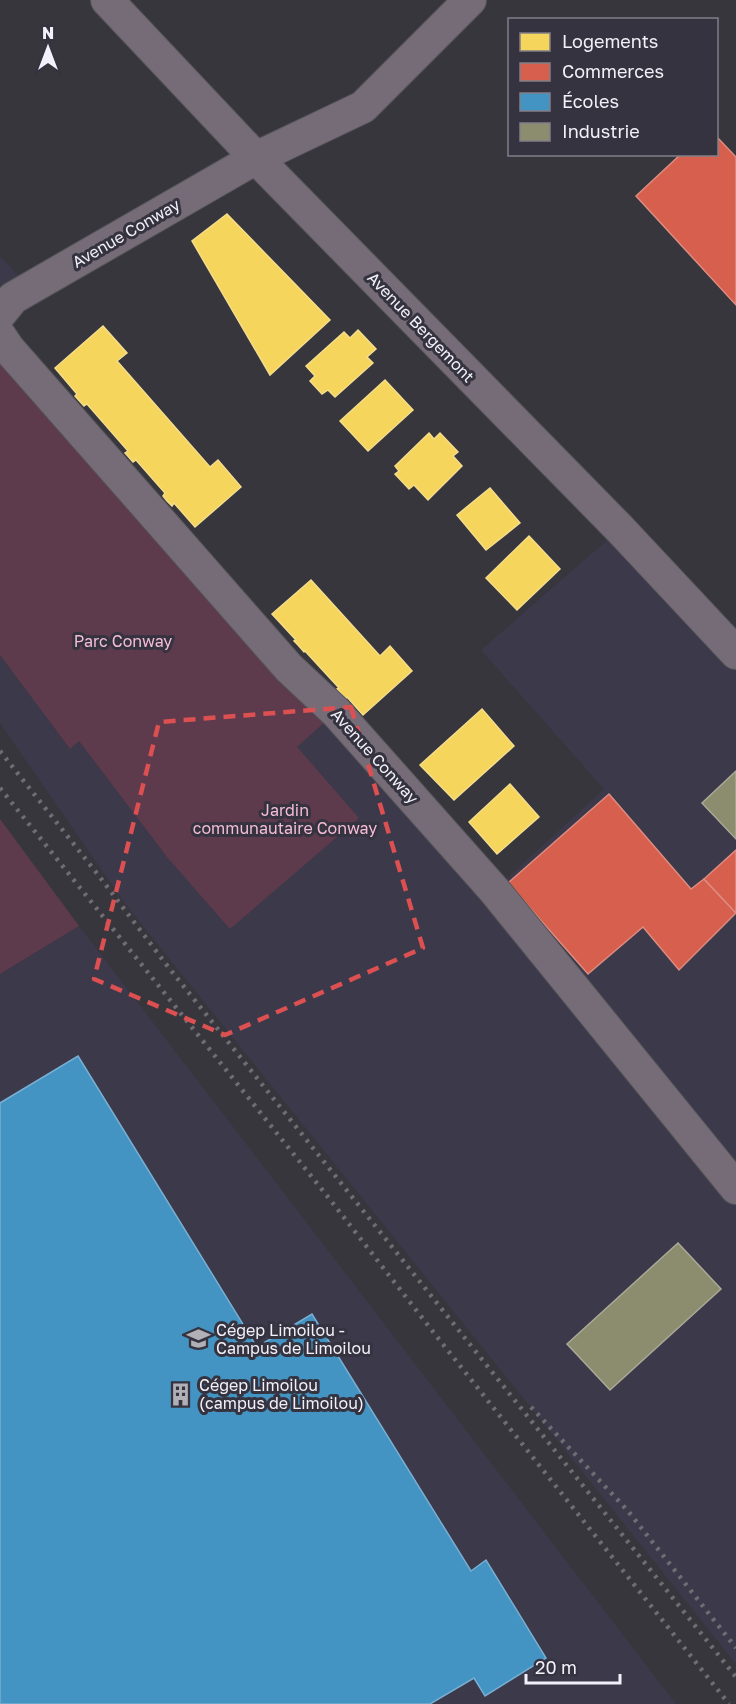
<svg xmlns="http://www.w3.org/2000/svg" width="736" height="1704" viewBox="0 0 736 1704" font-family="'Golos Text',sans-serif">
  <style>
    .built { fill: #3c394a }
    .green { fill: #5e3b4c }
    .homes { fill: #f6d55c; stroke: #f5dd8b; stroke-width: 1.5 }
    .shops { fill: #d6604d; stroke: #de8c81; stroke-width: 1.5 }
    .schools { fill: #4393c3; stroke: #78afd3; stroke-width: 1.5 }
    .industry { fill: #8c8c6e; stroke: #abaa98; stroke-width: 1.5 }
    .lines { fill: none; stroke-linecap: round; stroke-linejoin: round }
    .minor-casing { stroke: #565559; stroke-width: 34 }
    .minor { stroke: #766c78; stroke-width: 32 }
    .rail { stroke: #716c73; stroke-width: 4.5; stroke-dasharray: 3 6; stroke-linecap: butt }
    .marked { fill: none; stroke: #dc5052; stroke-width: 4.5; stroke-dasharray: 12 8; stroke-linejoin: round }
    .labels { text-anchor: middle; stroke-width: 6; stroke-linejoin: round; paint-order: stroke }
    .street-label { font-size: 16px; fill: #f2f1f9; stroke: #35333f }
    .park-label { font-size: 16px; fill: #f5bdd5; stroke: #35333f }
    .poi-label { font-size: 16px; fill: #f2f1f9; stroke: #35333f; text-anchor: start }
  </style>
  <rect width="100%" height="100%" fill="#37363c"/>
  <g class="built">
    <path d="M0,256l30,33 -30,25z"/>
    <path d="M620,529l116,124v1011l-203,-254 -407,-505 -126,-182v-68l69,93 10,-7 88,116 169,-145 158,178 110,-101 -123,-139z"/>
    <path d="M79,926l597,778h-676v-730z"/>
  </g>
  <g class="green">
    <path d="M0,354l336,358 -39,35 62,71 -129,111 -63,-72 -88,-116 -9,8 -70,-94z"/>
    <path d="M0,819l79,107 -79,48z"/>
  </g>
  <g class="homes">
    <path d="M227,214l103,106 -60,55 -78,-134z"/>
    <path d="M103,326l24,27 -10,8 93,106 8,-7 23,27 -46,40 -21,-24 -2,3 -5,-5 -4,-5 2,-3 -29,-33 -3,2 -8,-9 3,-2 -41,-47 -3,2 -9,-10 2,-2 -22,-26z"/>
    <path d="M358,330l18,19 -9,8 6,6 -38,34 -7,-7 -6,4 -12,-13 5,-5 -9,-10 38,-34 6,6z"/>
    <path d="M385,380l28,30 -45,41 -28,-30z"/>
    <path d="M429,433l5,6 6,-6 18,19 -5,4 9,10 -34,34 -14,-15 -5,4 -14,-15 4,-3 -4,-5z"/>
    <path d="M490,488l30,35 -34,27 -29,-35z"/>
    <path d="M529,536l31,33 -43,41 -31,-32z"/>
    <path d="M311,580l69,76 10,-10 22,25 -49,44 -16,-18 -1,2 -9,-10 2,-1 -34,-37 -1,1 -6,-7 -4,-4 2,-1 -24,-26z"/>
    <path d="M482,709l32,37 -60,54 -34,-35z"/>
    <path d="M510,784l29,33 -42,37 -28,-32z"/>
  </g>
  <g class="shops">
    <path d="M716,136l20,21v148l-100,-109 45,-42h35z"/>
    <path d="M609,794l82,95 13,-10 32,34 -57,57 -36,-43 -55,47 -80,-91z"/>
    <path d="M736,850v63l-32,-34z"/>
  </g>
  <path class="schools" d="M78,1056l179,291 55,-33 159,257 15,-11 60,98 -61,38 -11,-18 -44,26h-430v-601z"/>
  <g class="industry">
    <path d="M736,771v68l-34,-36z"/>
    <path d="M678,1243l43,46 -111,101 -43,-46z"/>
  </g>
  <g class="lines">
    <defs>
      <g id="minor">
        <path d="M107,0l149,158 364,371 116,124"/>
        <path d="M0,314l13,-16 243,-140 107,-51 107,-107"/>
        <path d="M0,336l8,12 281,320 47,44 158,178 242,298"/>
      </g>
    </defs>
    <use href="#minor" class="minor-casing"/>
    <use href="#minor" class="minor"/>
    <g class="rail">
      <path d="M0,751l99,125 70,92 567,709"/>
      <path d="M0,788l328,409 106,136 295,371"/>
      <path d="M531,1407l97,104 108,137"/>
    </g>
  </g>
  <path class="marked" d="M351,707l72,241 -198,87 -131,-56 65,-257z"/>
  <defs>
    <symbol id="university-bare" viewBox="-9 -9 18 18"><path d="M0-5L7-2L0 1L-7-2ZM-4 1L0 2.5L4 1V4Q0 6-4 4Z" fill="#b1b0b7" stroke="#35333f" stroke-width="2.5" paint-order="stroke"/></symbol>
    <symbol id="building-bare" viewBox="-9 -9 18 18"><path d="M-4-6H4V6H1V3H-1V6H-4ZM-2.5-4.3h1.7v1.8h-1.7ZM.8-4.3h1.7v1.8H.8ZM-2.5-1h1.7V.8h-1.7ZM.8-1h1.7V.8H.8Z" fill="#b1b0b7" stroke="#35333f" stroke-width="2.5" paint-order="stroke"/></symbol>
  </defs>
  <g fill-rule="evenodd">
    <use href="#university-bare" x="182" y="1322" width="33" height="33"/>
    <use href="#building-bare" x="164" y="1378" width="33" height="33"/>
  </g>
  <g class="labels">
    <g class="street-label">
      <text transform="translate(126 233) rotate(-30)" y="6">Avenue Conway</text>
      <text transform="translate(421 327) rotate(46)" y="6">Avenue Bergemont</text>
      <text transform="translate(375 756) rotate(48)" y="6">Avenue Conway</text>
    </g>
    <g class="park-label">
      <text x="123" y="647">Parc Conway</text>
      <text x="285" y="816">Jardin<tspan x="285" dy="18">communautaire Conway</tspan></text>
    </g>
    <g class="poi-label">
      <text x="216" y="1336">Cégep Limoilou -<tspan x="216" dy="18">Campus de Limoilou</tspan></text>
      <text x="199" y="1391">Cégep Limoilou<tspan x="199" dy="18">(campus de Limoilou)</tspan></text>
    </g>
  </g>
  <rect x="508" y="18" width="210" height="138" fill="#35333f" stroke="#817f89" stroke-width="1.5"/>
  <rect x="520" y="33" width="30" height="18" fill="#f6d55c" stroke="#817f89" stroke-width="1.5"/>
  <text x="562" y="48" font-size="18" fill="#f2f1f9">Logements</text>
  <rect x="520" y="63" width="30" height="18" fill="#d6604d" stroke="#817f89" stroke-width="1.5"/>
  <text x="562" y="78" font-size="18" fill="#f2f1f9">Commerces</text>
  <rect x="520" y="93" width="30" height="18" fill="#4393c3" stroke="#817f89" stroke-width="1.5"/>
  <text x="562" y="108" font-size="18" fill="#f2f1f9">Écoles</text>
  <rect x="520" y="123" width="30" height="18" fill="#8c8c6e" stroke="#817f89" stroke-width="1.5"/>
  <text x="562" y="138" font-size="18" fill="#f2f1f9">Industrie</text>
  <g transform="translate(48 48)" stroke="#35333f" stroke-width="4.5" paint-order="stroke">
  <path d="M0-4.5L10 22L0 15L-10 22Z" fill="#f2f1f9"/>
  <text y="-9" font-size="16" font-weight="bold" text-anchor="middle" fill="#f2f1f9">N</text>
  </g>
  <path d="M526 1674v9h94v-9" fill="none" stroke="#f2f1f9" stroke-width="3"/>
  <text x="535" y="1674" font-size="18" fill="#f2f1f9" stroke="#35333f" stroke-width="4.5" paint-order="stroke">20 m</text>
</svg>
